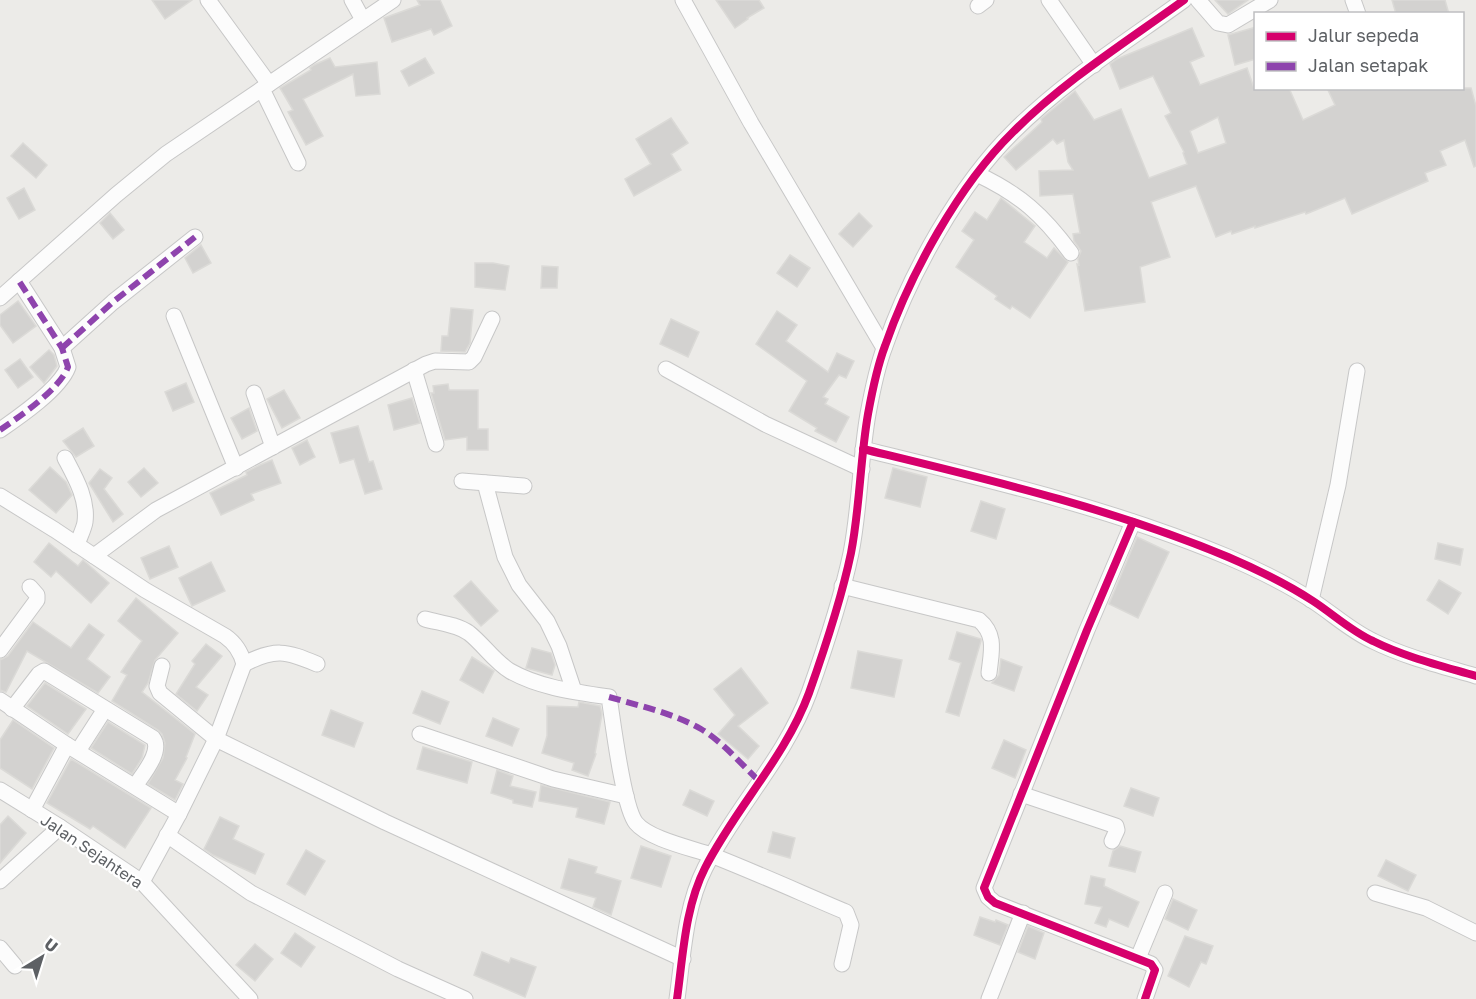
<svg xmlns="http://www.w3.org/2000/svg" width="1476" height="999" viewBox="0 0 1476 999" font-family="'Golos Text',sans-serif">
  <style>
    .building { fill: #d3d2d0; stroke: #dbdad7; stroke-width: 1.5; fill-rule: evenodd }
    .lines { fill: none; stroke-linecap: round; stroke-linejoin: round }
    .minor-casing { stroke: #c7c7c7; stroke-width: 17 }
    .minor { stroke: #fcfcfc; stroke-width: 15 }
    .quiet { stroke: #8e44ad; stroke-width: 6; stroke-dasharray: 12 6; stroke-linecap: butt }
    .cycleway-casing { stroke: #fff; stroke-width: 11 }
    .cycleway { stroke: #d6006c; stroke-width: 8 }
    .labels { text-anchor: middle; stroke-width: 4.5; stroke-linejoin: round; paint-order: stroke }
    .street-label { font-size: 16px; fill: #5d6064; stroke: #fff }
  </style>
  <rect width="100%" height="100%" fill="#ecebe8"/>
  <g class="building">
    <path d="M152,0h40l-27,19z"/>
    <path d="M417,0h23l12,26 -18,9 -3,-6 -39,13 -8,-24 36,-13z"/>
    <path d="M716,0h43l5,8 -17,10 1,1 -13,9z"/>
    <path d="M1215,0h33l-20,14z"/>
    <path d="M1392,0h53l4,14h-53z"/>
    <path d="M1256,27v32l-21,6 -7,-30z"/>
    <path d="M1192,28l12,28 -14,6 10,23 47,-17 7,20h35l14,32 32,-15 -8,-17h144l5,18v60l-2,1 -9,-27 -25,11 6,14 -21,8 3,8 -76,33 -7,-16 -39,16 -1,-2 -50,16v-2l-23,8 -1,-3 -15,6 -20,-51 -45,16 19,55 -30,10 5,35 -60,9 -8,-47 2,1 -1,-6 3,-8 -7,-10 -1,-7 7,-1 -7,-39 -33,2 -1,-25 34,-1 -5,-8 -4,-22 -7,4 -4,-5 -37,31 -12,-13 38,-35 -1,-3 34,-28 19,29 27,-11 28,69 38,-14 -4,-11 1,-1 -19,-36 6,-3 -18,-37 -33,13 -10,-25 7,-5zM1218,117l8,26 -28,10 -8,-22z"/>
    <path d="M330,58l5,9 42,-5 3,32 -24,2 -3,-22 -50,25 20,37 -17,9 -18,-33 5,-2 -13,-22 31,-18 -1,-2 4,-3z"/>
    <path d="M425,58l9,15 -25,13 -8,-15z"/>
    <path d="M671,118l17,25 -17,11 10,16 -47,26 -9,-17 26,-15 -15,-25z"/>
    <path d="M23,143l24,22 -11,13 -25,-22z"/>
    <path d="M24,188l11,22 -16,9 -12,-21z"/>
    <path d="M1001,198l34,28 -11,16 23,16 7,-10 14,14 -38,56 -18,-12 -2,3 -15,-10 2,-3 -41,-29 18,-27 -12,-9 13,-19 12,8z"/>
    <path d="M110,213l14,17 -11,9 -13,-16z"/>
    <path d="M859,213l13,13 -19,21 -14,-13z"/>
    <path d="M201,245l10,18 -18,10 -8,-15z"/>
    <path d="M790,255l20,13 -13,19 -20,-14z"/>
    <path d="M475,263h18l16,3 -4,24 -30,-3z"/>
    <path d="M542,266l16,1 -1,21h-16z"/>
    <path d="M18,301l18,25 -23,17 -13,-18v-10z"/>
    <path d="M451,308l22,2 -3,33 -5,9 -24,-1 1,-15h6z"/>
    <path d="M777,311l20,14 -11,16 42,31 9,-19 17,8 -8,17 -7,-3 -16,22 5,2 -3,5 24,13 -13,25 -21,-11 2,-3 -28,-17 18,-30 -51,-37z"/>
    <path d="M671,319l28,13 -11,25 -28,-13z"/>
    <path d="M49,350l5,5 3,11 -13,17 -14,-16z"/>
    <path d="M20,359l13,18 -15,11 -13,-18z"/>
    <path d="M186,383l8,19 -21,9 -8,-19z"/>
    <path d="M448,384l1,6h29v39h10v21h-21v-13l-22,3 -14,-47h3l-1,-7z"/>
    <path d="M284,390l16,28 -18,10 -15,-29z"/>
    <path d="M412,398l8,25 -26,7 -6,-25z"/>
    <path d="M249,408l8,23 -15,8 -11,-21z"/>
    <path d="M358,426l11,36 4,-1 9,28 -17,5 -11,-35 -14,4 -9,-30z"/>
    <path d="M83,428l11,18 -18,11 -13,-16z"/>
    <path d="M307,440l8,17 -15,8 -8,-17z"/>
    <path d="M272,460l9,23 -30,11 3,6 -33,15 -11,-22 37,-18 -1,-3 14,-7z"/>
    <path d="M50,467l16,15 6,13 -16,18 -27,-23z"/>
    <path d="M144,468l14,15 -17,14 -13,-15z"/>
    <path d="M893,468l34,9 -7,30 -35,-9z"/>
    <path d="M100,469l12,9 -8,11 19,25 -10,8 -24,-39z"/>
    <path d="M981,501l24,8 -9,30 -25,-8z"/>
    <path d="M1137,537l32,15 -31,66 -29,-14z"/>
    <path d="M49,543l29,23 5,-6 26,23 -18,20 -35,-32 -5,6 -17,-15z"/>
    <path d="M1438,543l25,6 -3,16 -25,-6z"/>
    <path d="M169,546l9,21 -28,12 -9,-21z"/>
    <path d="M211,562l14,29 -33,15 -13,-28z"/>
    <path d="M1439,580l22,13 -13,21 -21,-14z"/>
    <path d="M471,581l27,30 -17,15 -27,-30z"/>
    <path d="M136,598l42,35 -23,27 -7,23 -6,9 53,42 -9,23 1,1 -12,22 8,4 -8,16 -27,-16 15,-26 2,-15 -3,-9 -4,-4 -46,-29 15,-26 -6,-3 21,-31 -24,-20z"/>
    <path d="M33,622l38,26 18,-24 15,11 -17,24 23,18 -12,16 -71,-42 -21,41 -6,-2v-30l8,-4z"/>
    <path d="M957,632l24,7v2l-22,75 -13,-4 15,-49 -12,-4z"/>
    <path d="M206,644l16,12 -26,31 12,8 -11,16 -21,-17 19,-30 -3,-3z"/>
    <path d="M532,648l19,5 4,12 -3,10 -26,-7z"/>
    <path d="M858,651l44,9 -8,37 -43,-9z"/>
    <path d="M472,657l22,14 -11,22 -23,-13z"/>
    <path d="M1001,659l21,8 -8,24 -22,-8 7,-8z"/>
    <path d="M741,668l27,35 -30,23 21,20 -11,13 -30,-25 17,-19 -21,-26z"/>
    <path d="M45,683l41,26 -18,25 -41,-28z"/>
    <path d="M422,691l27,11 -9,22 -27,-11z"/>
    <path d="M579,702l21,4 2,8 -7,39 1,1 -8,22 -16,-6 2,-7 -32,-10 5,-17v-30l31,1z"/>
    <path d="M331,710l32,13 -9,24 -32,-12z"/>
    <path d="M493,718l26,11 -7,17 -26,-10z"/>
    <path d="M13,720l41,28 -22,41 -32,-21v-28z"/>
    <path d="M108,722l37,23 -3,13 -10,16 -41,-26z"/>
    <path d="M1004,740l22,10 -11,28 -23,-10z"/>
    <path d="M423,747l49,15 -5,21 -50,-14z"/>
    <path d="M71,759l80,49 -26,40 -32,-22 -3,3 -43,-26z"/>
    <path d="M497,770l16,6 -3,10 26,6 -4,15 -19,-4v-3l-22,-7z"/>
    <path d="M541,785l69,17 -6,22 -28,-7 2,-9 -39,-7z"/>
    <path d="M1131,788l28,10 -6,18 -29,-10z"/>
    <path d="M690,790l24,11 -7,15 -24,-11z"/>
    <path d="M8,816l18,17 -26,30v-38z"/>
    <path d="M220,817l19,9 -6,13 31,15 -9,20 -42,-19 -9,-6z"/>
    <path d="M773,832l22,6 -5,20 -22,-6z"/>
    <path d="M641,846l30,10 -10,31 -30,-9z"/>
    <path d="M1120,846l21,6 -6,20 -26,-6 4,-15z"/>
    <path d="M306,850l19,11 -20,34 -18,-11z"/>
    <path d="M569,859l28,8 -2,6 26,8 -10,34 -18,-8 3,-9 -35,-10z"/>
    <path d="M1386,860l30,15 -8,16 -30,-15z"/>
    <path d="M1091,876l14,3 -1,7 35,16 -11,25 -19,-8 -3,8 -11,-4 7,-16 -17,-3z"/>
    <path d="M1173,899l24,11 -9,20 -23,-11z"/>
    <path d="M980,917l15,5 1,-2 12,5 -8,20 -26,-10z"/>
    <path d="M1028,926l16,7 -9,26 -17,-7z"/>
    <path d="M295,933l20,14 -14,20 -20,-14z"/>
    <path d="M1185,936l28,10 -7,18 -5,-2 -12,25 -21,-11z"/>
    <path d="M255,944l18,15 -18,22 -19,-16z"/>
    <path d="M482,952l27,11 2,-5 25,9 -11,30 -51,-22z"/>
  </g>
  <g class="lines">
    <defs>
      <g id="minor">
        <path d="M208,0l61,84"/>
        <path d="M352,0l11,20"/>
        <path d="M683,0l68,123 133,225"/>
        <path d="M1049,0l45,65"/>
        <path d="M1198,0l20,23 10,2 42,-25"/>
        <path d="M1353,0l5,14"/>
        <path d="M978,6l8,-6"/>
        <path d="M262,89l36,74"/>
        <path d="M977,174c44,21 66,41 94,79"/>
        <path d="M0,298l116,-103 50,-41 227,-154"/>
        <path d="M174,316l62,152"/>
        <path d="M62,348l51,-46 82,-65"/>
        <path d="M666,369l99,55 97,45"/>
        <path d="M414,370l22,74"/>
        <path d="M254,393l19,54"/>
        <path d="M0,430c19,-13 60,-41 68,-63l-6,-19 -43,-67"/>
        <path d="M863,449c123,30 248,59 365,108 28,12 59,27 85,44 20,13 38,30 60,40 32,16 69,25 103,35"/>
        <path d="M65,458c10,19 23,41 20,64 -1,7 -6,16 -8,23"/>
        <path d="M462,481l62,5"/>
        <path d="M485,483l20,74 14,28 28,36 12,25 15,45"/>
        <path d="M0,496l55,34 90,60 80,46c10,7 16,16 19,28l-28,75 -37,75 -37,68"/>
        <path d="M1133,522l-46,108 -103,258 4,9 7,6 156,61 4,6 -10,29"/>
        <path d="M94,556l62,-46 270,-146 9,-3 34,1 5,-5 18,-38"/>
        <path d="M842,586l137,34c18,15 12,33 10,53"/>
        <path d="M1311,600l27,-115 19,-114"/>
        <path d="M425,619c14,4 31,5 44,14 15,12 25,28 41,38 30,17 66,21 99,26 4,25 14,110 27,126 13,16 55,25 75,32 46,18 90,38 135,57l5,13 -9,39"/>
        <path d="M0,650l37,-50v-5l-7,-8"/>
        <path d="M244,664c31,-16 42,-13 73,0"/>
        <path d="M162,666l-5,20 3,7 56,46 169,83 298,137"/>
        <path d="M0,700l67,45 112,69"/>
        <path d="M12,709l27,-35 5,-3 109,67c10,13 -10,36 -18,48"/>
        <path d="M420,734l133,45 73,17"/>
        <path d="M78,751l27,-42"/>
        <path d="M0,790l60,37 82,55 108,117"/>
        <path d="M1021,794l95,32 1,4 -5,11"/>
        <path d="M32,810l35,-65"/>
        <path d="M167,835l84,58 147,76 67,30"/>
        <path d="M0,881l60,-54"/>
        <path d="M1375,893l51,15 50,25"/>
        <path d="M0,948l15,18"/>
        <path d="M1138,958l27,-65"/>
        <path d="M677,999c6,-43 8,-92 28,-131 31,-61 80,-110 104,-175 16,-45 32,-92 42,-140 9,-46 9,-93 17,-139 4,-22 9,-47 17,-68 25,-72 74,-161 128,-214 51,-51 113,-90 171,-132"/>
        <path d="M989,999l34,-86"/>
      </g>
    </defs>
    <use href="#minor" class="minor-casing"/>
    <use href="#minor" class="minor"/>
    <g class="quiet">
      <path d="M62,348l51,-46 82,-65"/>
      <path d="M0,430c19,-13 60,-41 68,-63l-6,-19 -43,-67"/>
      <path d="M609,697c31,9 64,16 92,32 22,13 40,35 59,53"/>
    </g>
    <defs>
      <g id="cycleway">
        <path d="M863,449c123,30 248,59 365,108 28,12 59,27 85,44 20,13 38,30 60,40 32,16 69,25 103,35"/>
        <path d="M1133,522l-46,108 -103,258 4,9 7,6 156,61 4,6 -10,29"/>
        <path d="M677,999c6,-43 8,-92 28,-131 31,-61 80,-110 104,-175 16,-45 32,-92 42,-140 9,-46 9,-93 17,-139 4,-22 9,-47 17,-68 25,-72 74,-161 128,-214 51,-51 113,-90 171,-132"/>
      </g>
    </defs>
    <use href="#cycleway" class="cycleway-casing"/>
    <use href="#cycleway" class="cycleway"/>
  </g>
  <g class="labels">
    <g class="street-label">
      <text transform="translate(92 851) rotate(34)" y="6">Jalan Sejahtera</text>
    </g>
  </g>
  <rect x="1254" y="12" width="210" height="78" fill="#ffffff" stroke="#bebfc1" stroke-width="1.5"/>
  <rect x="1266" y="32" width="30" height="9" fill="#d6006c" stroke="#bebfc1" stroke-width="1.5"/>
  <text x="1308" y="42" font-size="18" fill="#5d6064">Jalur sepeda</text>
  <rect x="1266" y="62" width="30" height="9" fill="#8e44ad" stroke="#bebfc1" stroke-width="1.5"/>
  <text x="1308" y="72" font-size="18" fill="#5d6064">Jalan setapak</text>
  <g transform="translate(42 957) rotate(38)" stroke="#ffffff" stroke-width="4.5" paint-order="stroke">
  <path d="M0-4.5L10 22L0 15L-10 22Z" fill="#5d6064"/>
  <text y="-9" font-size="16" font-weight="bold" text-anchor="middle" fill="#5d6064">U</text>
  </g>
</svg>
